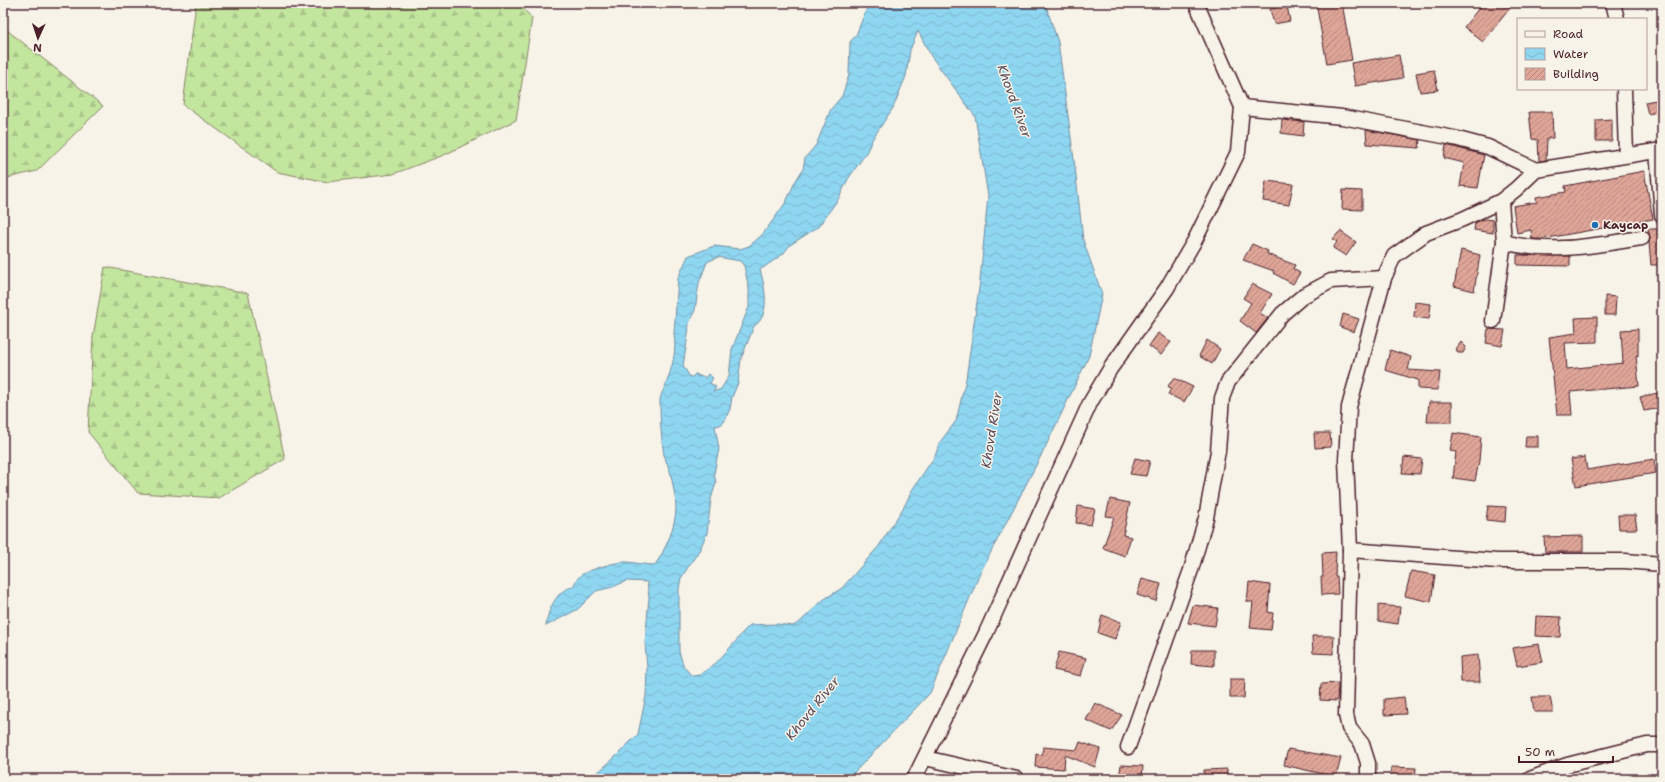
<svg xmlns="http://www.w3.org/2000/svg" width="1665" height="782" viewBox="0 0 1665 782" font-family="'Shantell Sans',sans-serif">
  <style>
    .forest { fill: url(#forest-firs); stroke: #868265 }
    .water { fill: url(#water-waves); stroke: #738da2; fill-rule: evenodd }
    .building { fill: url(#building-hatch); stroke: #4a1f2b }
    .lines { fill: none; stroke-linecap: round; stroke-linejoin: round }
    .minor-casing { stroke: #4a1f2b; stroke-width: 17 }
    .minor { stroke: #f7f3e8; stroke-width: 14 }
    .poi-dot { fill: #1f6fb2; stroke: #f7f3e8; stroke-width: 1.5 }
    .labels { text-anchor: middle; stroke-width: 3; stroke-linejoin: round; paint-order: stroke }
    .poi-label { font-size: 12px; font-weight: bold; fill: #4a1f2b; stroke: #f7f3e8; text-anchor: start }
    .water-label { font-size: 13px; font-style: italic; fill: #5b4d5c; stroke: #f7f3e8 }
  </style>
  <defs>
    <pattern id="forest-firs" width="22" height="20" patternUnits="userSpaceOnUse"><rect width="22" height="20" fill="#c3e69f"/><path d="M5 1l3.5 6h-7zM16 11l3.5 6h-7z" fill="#a9c589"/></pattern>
    <pattern id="water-waves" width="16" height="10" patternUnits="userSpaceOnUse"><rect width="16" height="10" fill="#8fd6f1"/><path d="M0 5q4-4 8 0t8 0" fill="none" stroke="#7db7cf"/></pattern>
    <pattern id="building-hatch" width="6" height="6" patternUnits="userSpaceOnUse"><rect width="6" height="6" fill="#dea598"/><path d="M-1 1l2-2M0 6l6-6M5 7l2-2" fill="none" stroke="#b6867c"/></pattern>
  </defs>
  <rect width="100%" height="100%" fill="#f7f3e8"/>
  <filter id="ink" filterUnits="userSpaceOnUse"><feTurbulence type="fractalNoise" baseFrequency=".025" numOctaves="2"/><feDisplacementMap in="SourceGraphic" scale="8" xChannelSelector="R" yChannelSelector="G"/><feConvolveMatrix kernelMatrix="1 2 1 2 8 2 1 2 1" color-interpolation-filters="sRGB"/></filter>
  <g filter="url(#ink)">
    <g class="forest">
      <path d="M196,3h322l14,15 -16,102 -72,35 -51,19 -65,8 -51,-10 -94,-67z"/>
      <path d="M3,27l100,79 -66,65 -34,8z"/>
      <path d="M105,267l143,26 37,166 -66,39 -81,-5 -50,-61 5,-95z"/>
    </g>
    <path class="water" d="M869,3h176l13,39 17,125 8,73 19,54 -13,62 -45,94 -63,121 -51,122 -82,86h-254l2,-5 16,-14 26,-26 8,-38 1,-28 -2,-25 4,-46 -2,-15 -21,-1 -13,6 -17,4 -18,18 -32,17c1,-12 7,-27 17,-35 3,-2 6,-3 9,-4 3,-3 5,-9 9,-12 10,-6 36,-14 47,-13 9,1 18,3 27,3 10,-14 21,-40 21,-57 0,-10 -3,-22 -5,-33 -1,-6 -5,-13 -7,-20 -3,-18 -4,-36 -4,-54 0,-6 4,-11 6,-17 6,-16 11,-33 8,-50l4,-56 10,-22 26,-10 26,3 9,-3 13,-11 12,-16 12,-17 9,-20 8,-13 2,-11 11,-13 15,-36 11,-13 7,-21 1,-33 6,-7zM918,31l13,25 44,60 13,80 -8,85 -14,98 -10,42 -16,21 -5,14 -23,34 -7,15 -26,41 -37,42 -19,12 -23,22 -7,4 -16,-2 -27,1 -8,8 -6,8 -20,22 -16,12 -8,1 -8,-9 -5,-15v-63l2,-11 19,-29 7,-16 4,-34 5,-16 -2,-10 5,-24 -4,-23 5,-1 4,-3 6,-13 2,-12 6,-14 3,-24 13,-33c17,-10 11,-40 6,-56l23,-16 7,-9 28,-18 21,-29 9,-19 18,-26 7,-15 20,-30 13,-32 4,-26zM718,257l22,4 4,5 5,22v19l-17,42 -3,27 -8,13 -8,3 3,-5 -6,-4 3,-5 -5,-4 -3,4 -2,-2 -3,1 -1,-2 -2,2v-3h-2l-3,3h-2l-7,-11 5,-31 1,-12 6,-13 4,-27 8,-21z"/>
    <g class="building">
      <path d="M1316,3h26l10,57 -25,4z"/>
      <path d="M1483,3h31l-31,39 -19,-15z"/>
      <path d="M1287,6l3,15 -16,3 -4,-15z"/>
      <path d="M1399,55l4,23 -48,8 -4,-23z"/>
      <path d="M1434,70l4,20 -18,2 -4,-19z"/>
      <path d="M1662,99v12l-14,3 -3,-12z"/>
      <path d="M1529,112h23l1,26 -6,1 -1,21 -7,1 -1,-21 -6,-1z"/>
      <path d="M1612,119v22h-16v-21z"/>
      <path d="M1282,120l22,2 -1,14 -22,-3z"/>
      <path d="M1366,130l54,10 -1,8 -52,-4z"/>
      <path d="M1446,145l38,10 -6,33 -18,-2 4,-23 -20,-5z"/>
      <path d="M1644,171l9,48 -111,20h-10l-1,-9 -14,3 -4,-27 24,-4 -1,-5 30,-5 -1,-6z"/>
      <path d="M1266,181l27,3 -4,21 -26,-4z"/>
      <path d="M1343,190l19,1v19l-20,-1z"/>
      <path d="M1484,219l9,1v13l-19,-3 1,-7z"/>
      <path d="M1648,229h10l3,36h-10l-2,-22 1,-6z"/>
      <path d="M1340,231l16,11 -10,14 -13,-8 4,-6 -4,-3z"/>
      <path d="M1252,244l16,7 -1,3 28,11 -2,4 7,4 -7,11 -20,-11 1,-2 -31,-11z"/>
      <path d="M1461,250l19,5 -6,36 -20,-5z"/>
      <path d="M1517,255l53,1v10l-53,-1z"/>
      <path d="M1252,284l20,10 -12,19 8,5 -12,15 -16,-12 11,-18 -8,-5z"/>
      <path d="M1605,296l11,1 -1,18h-10z"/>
      <path d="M1415,302l16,2 -2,15 -15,-2z"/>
      <path d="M1343,314l16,5 -5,13 -14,-5z"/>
      <path d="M1597,317v25l-32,1 2,26 56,-6 -2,-33 17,-1v27l-2,-1 3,31 -69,6 2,23h-15l-8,-78 27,-4 -1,-15z"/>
      <path d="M1488,329l17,1 -3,16 -16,-3z"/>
      <path d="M1158,333l13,9 -10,13 -12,-9z"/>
      <path d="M1207,340l13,9 -8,15 -13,-8z"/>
      <path d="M1461,342l5,5 -3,6h-5l-2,-4z"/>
      <path d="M1390,350l21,7 -3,13 32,2 -2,18 -20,-1v-9l-33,-10z"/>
      <path d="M1174,378l19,9 -9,15 -16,-8 3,-5 -3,-3z"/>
      <path d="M1662,392v16l-18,3 -4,-14z"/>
      <path d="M1429,402h23v20h-25z"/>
      <path d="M1314,433h16l1,14 -16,1z"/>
      <path d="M1453,433l28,4 -2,24 -4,20 -22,-3 3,-26 -6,-1z"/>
      <path d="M1526,436h12v11h-13z"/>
      <path d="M1404,457l18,2 -2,15 -18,-1z"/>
      <path d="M1585,457l2,13 67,-11 2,14 -80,13 -5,-27z"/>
      <path d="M1135,458l15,3 -4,15 -16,-2z"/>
      <path d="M1110,499l20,4 -7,32 8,2 -6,19 -22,-8 11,-31 -8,-1z"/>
      <path d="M1078,506l17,3 -4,16 -15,-2z"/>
      <path d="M1488,506l18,1 -1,15 -19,-2z"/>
      <path d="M1618,515h17l2,14h-18z"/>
      <path d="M1583,536v16h-38l-1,-15z"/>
      <path d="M1336,552l-1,24h2l1,18 -16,1 -1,-18h2l-1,-24z"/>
      <path d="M1411,571l24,4 -4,27 -26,-6z"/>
      <path d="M1142,579l19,5 -5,17 -19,-6z"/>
      <path d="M1249,582l21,3 -2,27 5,1 -2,17 -21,-2 3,-26h-6z"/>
      <path d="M1193,605l25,3 -3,18 -27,-3z"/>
      <path d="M1378,605l22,2 -2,17 -20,-3z"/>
      <path d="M1102,615l19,7 -6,17 -17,-6z"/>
      <path d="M1536,616l25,1 -1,20 -25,-1z"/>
      <path d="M1312,636h22l-1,18 -20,-1z"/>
      <path d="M1539,644l4,18 -26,4 -4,-18z"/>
      <path d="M1192,650h22v16l-23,-2z"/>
      <path d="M1059,652l27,6 -5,18 -27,-6z"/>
      <path d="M1478,655l2,27h-19l-1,-25z"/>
      <path d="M1230,679h15l-1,19h-14z"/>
      <path d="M1338,683l-1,18 -17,-1 1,-16z"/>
      <path d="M1404,697l2,17 -22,1v-16z"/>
      <path d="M1532,697h18l3,15h-19z"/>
      <path d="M1095,703l27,12 -11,16 -25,-11z"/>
      <path d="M1080,742l20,7 -5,18 -30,-12 -1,14 -29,-2 1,-13 6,1 1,-8 34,3z"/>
      <path d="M1288,749l53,9 -5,19 -52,-12z"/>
      <path d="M1121,765l22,1 -1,13h-23z"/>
      <path d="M1391,767l25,1 -1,11h-25z"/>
      <path d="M1227,769v10h-23v-9z"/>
    </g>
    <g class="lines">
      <defs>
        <g id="minor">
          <path d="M1196,3l46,104 100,10 112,21 34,9 48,23"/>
          <path d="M1613,3l4,16"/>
          <path d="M1624,89l2,66"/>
          <path d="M1657,151l5,64"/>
          <path d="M1504,242c48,13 90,3 138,-4"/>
          <path d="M1493,321l11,-79 -3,-41"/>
          <path d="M1350,550l147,11h128l37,3"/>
          <path d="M1128,747l63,-177 15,-52 12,-67 4,-53 6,-16 54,-68 21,-18 28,-15 53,-3"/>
          <path d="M925,758l92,21"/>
          <path d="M914,779l72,-146 104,-230 20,-34 57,-81 28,-48 43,-88 4,-45"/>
          <path d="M1368,779v-16l-6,-19 -13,-16 -3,-13 4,-165 -4,-90 3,-53 35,-129 10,-22 32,-23 37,-14 38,-18 15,-12 20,-19 126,-20"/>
          <path d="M1530,779l37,-14 80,-20h15"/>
        </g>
      </defs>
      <use href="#minor" class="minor-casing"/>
      <use href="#minor" class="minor"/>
    </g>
  </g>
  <circle class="poi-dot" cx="1595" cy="225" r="4"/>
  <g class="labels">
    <g class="poi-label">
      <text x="1603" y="229">Каусар</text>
    </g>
    <g class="water-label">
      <text transform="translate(1015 101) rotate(70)" y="5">Khovd River</text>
      <text transform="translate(991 430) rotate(-81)" y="5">Khovd River</text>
      <text transform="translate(812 708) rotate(-51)" y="5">Khovd River</text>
    </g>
  </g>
  <rect width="1665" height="782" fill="none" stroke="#f7f3e8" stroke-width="16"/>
  <rect x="8" y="8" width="1649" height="766" fill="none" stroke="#4a1f2b" stroke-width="1.5" filter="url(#ink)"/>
  <rect x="1517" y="18" width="130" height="72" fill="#f7f3e8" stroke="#b29e9c"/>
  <rect x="1525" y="31" width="20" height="6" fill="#f7f3e8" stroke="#b29e9c"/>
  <text x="1553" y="38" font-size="12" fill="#4a1f2b">Road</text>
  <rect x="1525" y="48" width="20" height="12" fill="url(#water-waves)" stroke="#b29e9c"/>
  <text x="1553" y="58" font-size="12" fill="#4a1f2b">Water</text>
  <rect x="1525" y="68" width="20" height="12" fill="url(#building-hatch)" stroke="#b29e9c"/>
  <text x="1553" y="78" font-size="12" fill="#4a1f2b">Building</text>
  <g transform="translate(38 38) rotate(183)" stroke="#f7f3e8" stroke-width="3" paint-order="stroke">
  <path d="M0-3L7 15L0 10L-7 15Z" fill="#4a1f2b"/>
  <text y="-6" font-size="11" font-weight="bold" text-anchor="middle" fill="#4a1f2b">N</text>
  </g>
  <path d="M1519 756v6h94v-6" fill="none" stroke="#4a1f2b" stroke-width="2"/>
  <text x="1525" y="756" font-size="12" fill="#4a1f2b" stroke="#f7f3e8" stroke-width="3" paint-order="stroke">50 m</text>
</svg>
